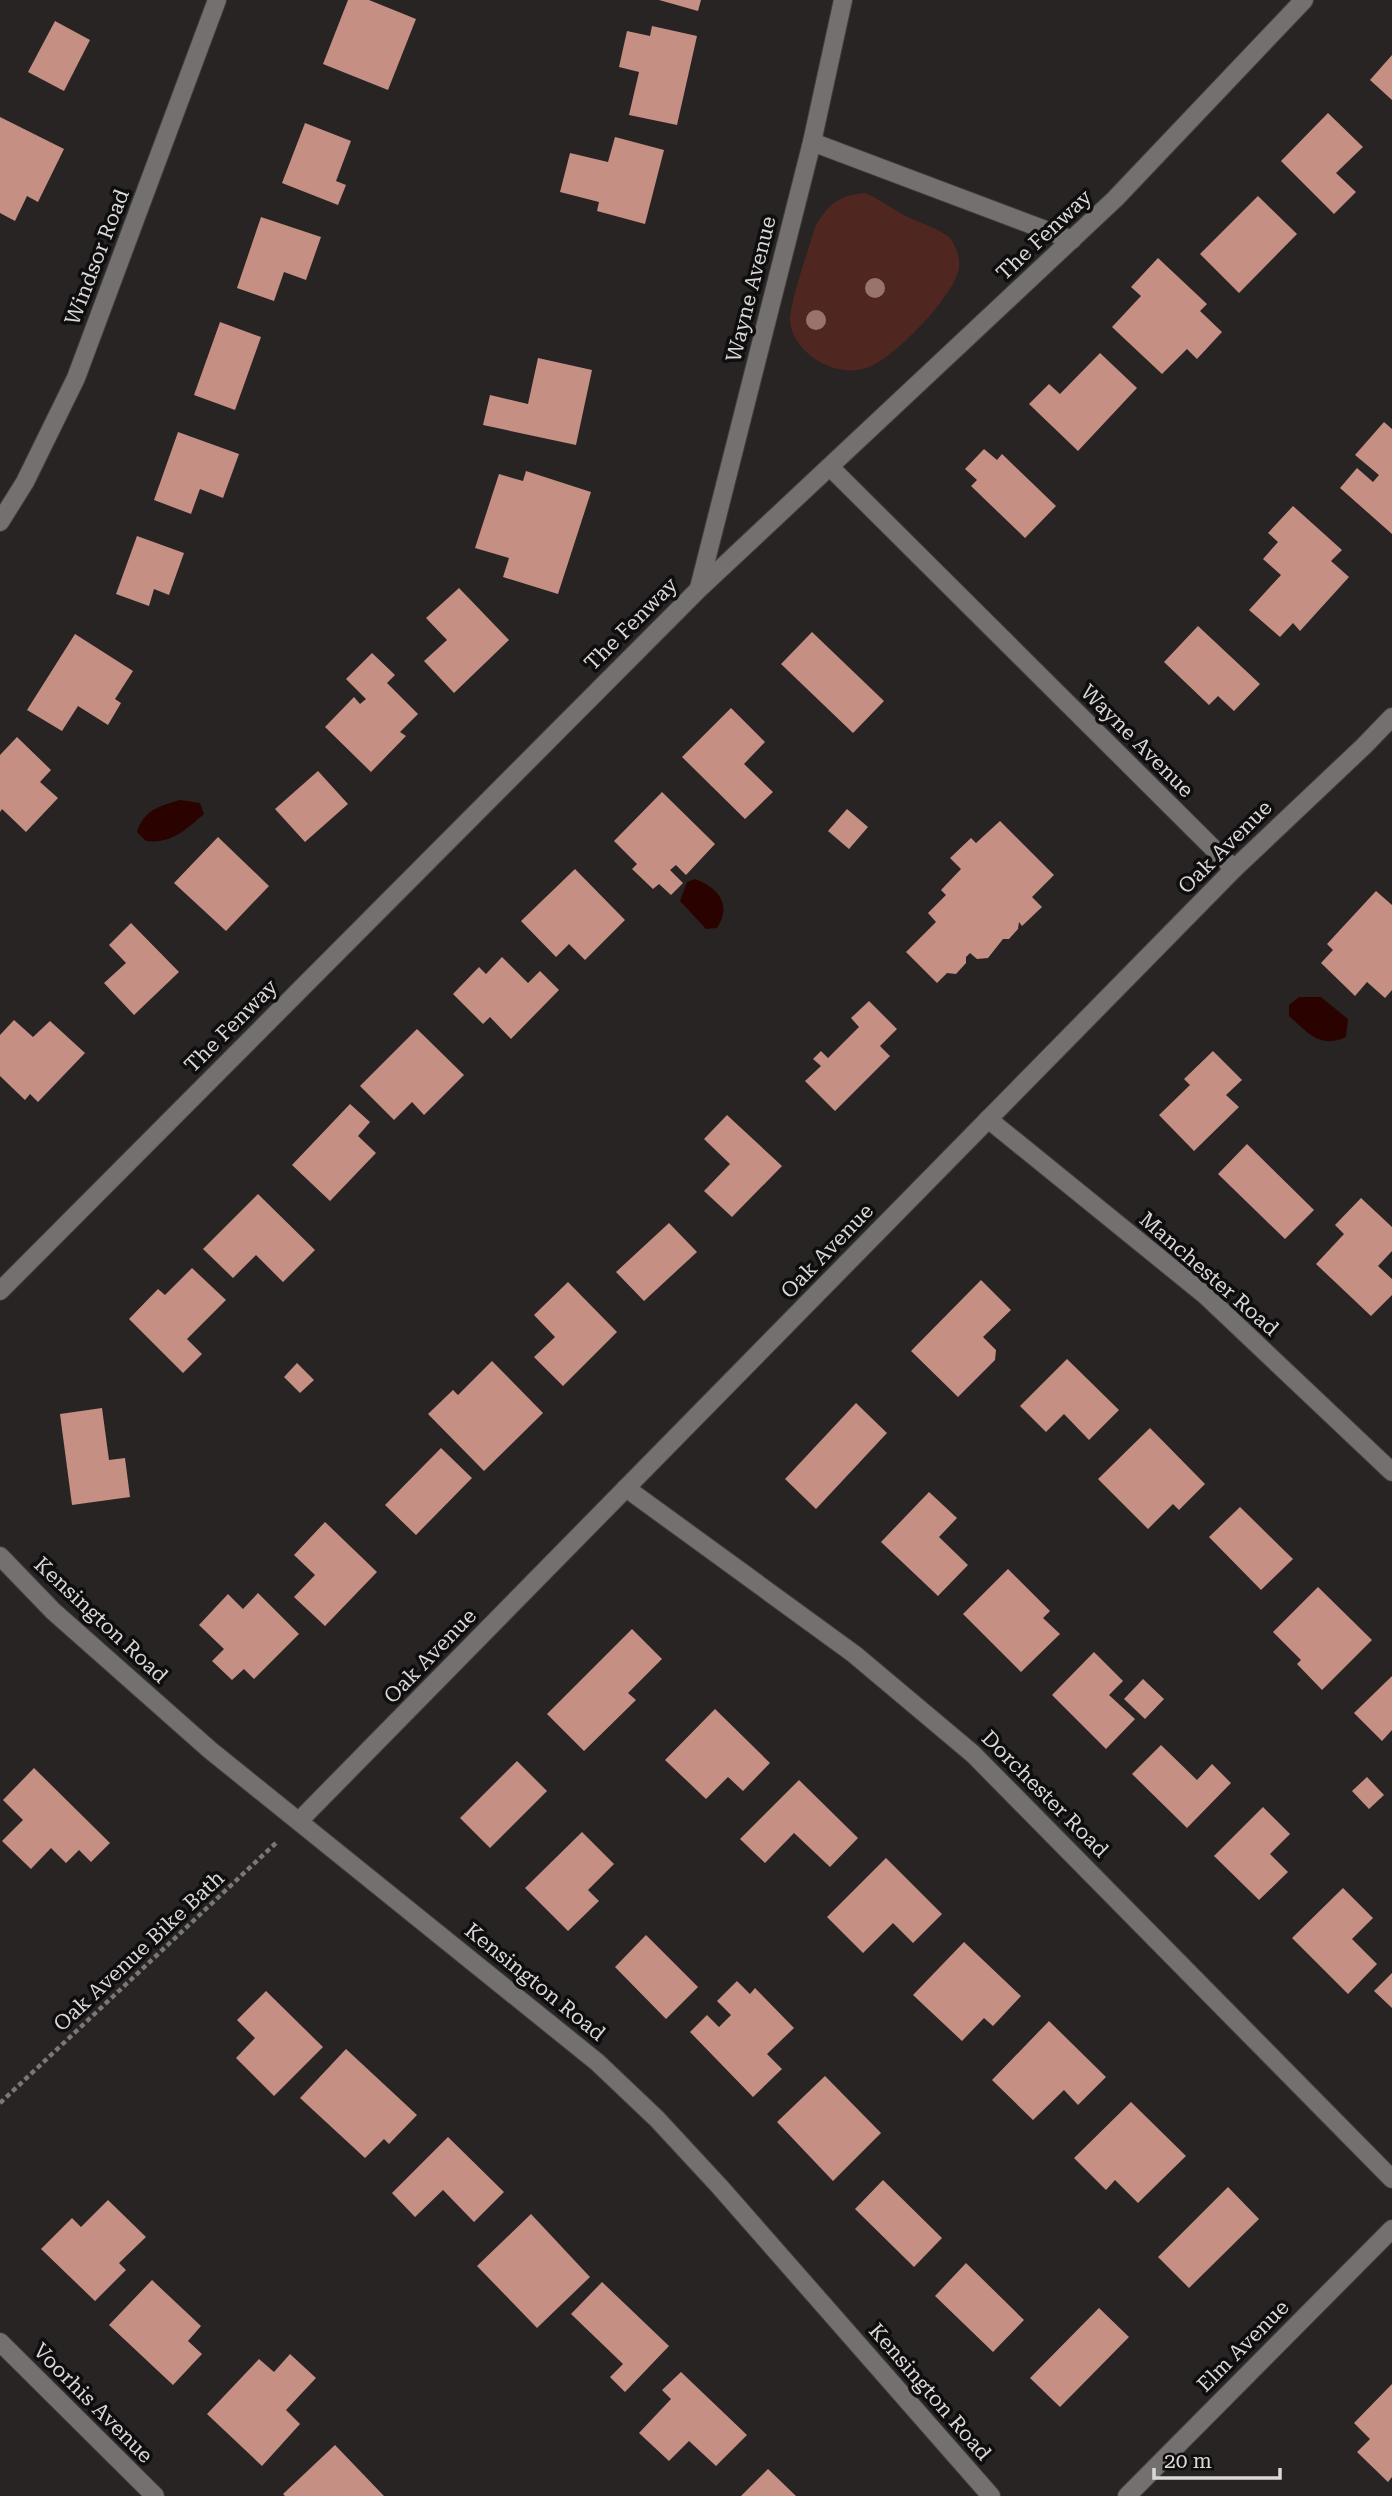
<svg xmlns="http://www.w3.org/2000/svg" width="1392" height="2496" viewBox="0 0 1392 2496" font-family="'Roboto Serif',serif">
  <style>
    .green { fill: #502720 }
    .water { fill: #2a0301 }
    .building { fill: #c58f84 }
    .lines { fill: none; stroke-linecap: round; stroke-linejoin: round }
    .street-casing { stroke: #413f3e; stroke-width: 20 }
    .path { stroke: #7a7776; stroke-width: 4.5; stroke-dasharray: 5 3.5; stroke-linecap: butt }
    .street { stroke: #74706f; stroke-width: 18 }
    .tree { fill: #99736d }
    .labels { text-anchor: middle; stroke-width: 7; stroke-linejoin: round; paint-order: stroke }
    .street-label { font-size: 21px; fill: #dbd9d8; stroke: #0f0e0e }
  </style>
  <rect width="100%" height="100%" fill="#282424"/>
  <path class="green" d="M865,193c14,6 24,14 37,21 14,8 31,12 44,21 4,2 8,8 9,12 3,5 5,15 4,21 -4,27 -67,93 -93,100 -19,6 -39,0 -55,-12 -11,-9 -20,-21 -21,-35 0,-20 19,-72 25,-94 14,-23 22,-31 50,-34z"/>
  <g class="water">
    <path d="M180,800l20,3 4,11c-19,16 -32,30 -58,27l-9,-9c7,-22 22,-26 43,-32z"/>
    <path d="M695,879c24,9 37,26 22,49l-11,1 -26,-28 7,-19z"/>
    <path d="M1299,997h22l27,22 -2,18c-26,12 -38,-4 -57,-21v-11z"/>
  </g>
  <g class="building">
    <path d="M348,0h21l47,19 -28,71 -65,-26z"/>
    <path d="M659,0h42l-3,11z"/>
    <path d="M55,21l35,19 -26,51 -36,-19z"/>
    <path d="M652,26l45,10 -20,89 -48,-10 10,-43 -20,-5 8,-36 23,5z"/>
    <path d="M1392,55v45l-22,-20z"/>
    <path d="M1328,113l35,34 -27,26 20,19 -22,22 -53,-53z"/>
    <path d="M0,117l64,32 -26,53 -11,-6 -12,25 -15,-8z"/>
    <path d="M305,123l46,18 -15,40 10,4 -8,20 -56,-22z"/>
    <path d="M615,137l49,13 -19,74 -48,-13 2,-9 -39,-10 10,-39 38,9z"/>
    <path d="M1258,196l39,38 -58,59 -39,-39z"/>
    <path d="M261,217l60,20 -15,43 -22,-8 -10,29 -37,-13z"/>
    <path d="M1158,258l49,46 -7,7 22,21 -25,27 -10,-10 -25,25 -50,-47 29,-31 -10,-9z"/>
    <path d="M220,322l41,15 -26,73 -41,-15z"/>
    <path d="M1100,353l37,35 -59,63 -49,-47 20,-20 11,10z"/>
    <path d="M538,358l54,12 -16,75 -93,-20 7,-30 38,9z"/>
    <path d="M1384,422l8,7v105l-52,-46 17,-20 16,14 6,-7 -24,-20z"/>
    <path d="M178,432l61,22 -16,44 -23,-9 -9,25 -37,-14z"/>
    <path d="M984,449l13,11 5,-6 54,52 -31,32 -54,-52 6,-6 -12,-11z"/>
    <path d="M526,471l65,21 -33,102 -55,-17 6,-19 -34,-10 24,-74 24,7z"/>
    <path d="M1293,506l49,44 -11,11 18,16 -49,54 -7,-8 -13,14 -31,-27 32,-35 -18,-16 15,-17 -10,-9z"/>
    <path d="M137,536l47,17 -15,42 -15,-6 -5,17 -33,-12z"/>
    <path d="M459,588l50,52 -55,53 -30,-32 23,-21 -21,-22z"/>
    <path d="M1198,626l62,58 -26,27 -16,-15 -9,9 -45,-43z"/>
    <path d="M812,632l72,69 -31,32 -72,-69z"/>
    <path d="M75,634l58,37 -18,28 6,4 -13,22 -30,-19 -16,25 -35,-21z"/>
    <path d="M372,653l23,22 -8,8 31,31 -18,18 6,4 -35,36 -46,-45 29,-30 6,7 6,-5 -20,-20z"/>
    <path d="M731,708l34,34 -21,22 29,28 -28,27 -63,-62z"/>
    <path d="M17,737l34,33 -11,12 18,16 -32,34 -24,-23 -2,3v-57z"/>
    <path d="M318,771l30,33 -43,38 -30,-33z"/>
    <path d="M662,792l53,52 -29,31 -10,-10 -6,5 13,13 -12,12 -12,-11 -6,5 -21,-20 5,-5 -23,-23z"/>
    <path d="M847,809l21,18 -19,22 -21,-18z"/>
    <path d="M1000,821l54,54 -22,22 10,10 -20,19 -3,-4 -1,7 -9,10h-6l-15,19 -11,1 -7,-6 -4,4v6l-10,11 -9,-1 -10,10 -31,-31 30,-30 -8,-9 18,-18 -5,-5 20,-21 -11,-11 21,-20 5,5z"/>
    <path d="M218,837l51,49 -43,45 -52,-48z"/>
    <path d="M575,869l50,51 -40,40 -16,-16 -13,13 -35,-36z"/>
    <path d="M1376,891l16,14v85l-7,8 -18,-16 -12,14 -34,-33 12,-13 -6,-6z"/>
    <path d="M131,923l48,49 -45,43 -30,-32 22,-20 -17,-18z"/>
    <path d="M502,957l26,26 12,-12 19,19 -48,49 -21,-22 -7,7 -30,-30 26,-27 7,7z"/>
    <path d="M869,1001l28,28 -17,17 10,10 -55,55 -30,-30 16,-15 -8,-7 8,-8 7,7 31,-31 -8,-9z"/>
    <path d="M14,1020l19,17 17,-16 35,32 -47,49 -8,-8 -5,6 -25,-24v-41z"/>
    <path d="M417,1029l47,46 -40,40 -12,-13 -18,18 -34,-34z"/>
    <path d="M1213,1051l29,29 -16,15 13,12 -45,44 -35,-36 31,-30 -6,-6z"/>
    <path d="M350,1104l20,18 -12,14 18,17 -46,48 -38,-36z"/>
    <path d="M727,1115l55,51 -50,51 -28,-26 26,-27 -26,-25z"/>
    <path d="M1247,1144l67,66 -29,29 -67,-65z"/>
    <path d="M258,1194l57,56 -32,32 -27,-27 -23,23 -30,-29z"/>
    <path d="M1361,1198l31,29v24l-14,15 14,13v16l-21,21 -55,-52 28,-30 -9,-9z"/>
    <path d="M669,1223l28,29 -53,49 -28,-29z"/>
    <path d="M192,1268l34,32 -39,39 15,15 -19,19 -54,-54 29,-30 7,6z"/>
    <path d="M981,1280l30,30 -28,27 13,13 -1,10 -37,37 -47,-46z"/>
    <path d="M568,1282l49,50 -54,54 -29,-29 21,-20 -21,-22z"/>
    <path d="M1067,1359l52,51 -30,30 -25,-26 -18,18 -26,-26z"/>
    <path d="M492,1361l51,52 -59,58 -56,-57 25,-24 5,5z"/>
    <path d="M297,1363l17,17 -14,13 -16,-16z"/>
    <path d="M856,1403l31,30 -71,76 -31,-30z"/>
    <path d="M102,1408l7,52 16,-2 5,39 -58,8 -12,-91z"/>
    <path d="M1150,1428l55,56 -26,26 -6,-6 -25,25 -50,-50z"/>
    <path d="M441,1448l31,30 -56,57 -31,-30z"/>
    <path d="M929,1492l28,26 -18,19 29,28 -30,31 -57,-54z"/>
    <path d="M1240,1507l53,52 -32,31 -52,-53z"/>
    <path d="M325,1522l52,50 -52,54 -31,-29 21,-22 -21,-20z"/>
    <path d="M1008,1569l42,42 -7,7 17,16 -39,38 -58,-58z"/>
    <path d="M1318,1587l54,53 -50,50 -25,-26 4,-4 -28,-28z"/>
    <path d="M258,1593l41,41 -45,45 -10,-10 -12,11 -20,-19 12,-12 -25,-24 29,-31 15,15z"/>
    <path d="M632,1629l30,30 -34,34 8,7 -52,51 -37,-37z"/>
    <path d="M1094,1652l29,29 -14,14 26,24 -29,30 -54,-54z"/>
    <path d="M1392,1676v54l-10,11 -28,-28z"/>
    <path d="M1143,1679l21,20 -19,20 -21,-20z"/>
    <path d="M715,1709l55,54 -27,28 -15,-14 -22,22 -41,-39z"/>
    <path d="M1161,1745l36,35 15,-16 19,19 -44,45 -55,-54z"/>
    <path d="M517,1761l30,30 -57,57 -30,-30z"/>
    <path d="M34,1768l76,75 -19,19 -12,-12 -13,13 -15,-15 -20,21 -29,-28 21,-21 -20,-20z"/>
    <path d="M1367,1777l17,18 -15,14 -17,-18z"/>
    <path d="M799,1780l59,58 -28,29 -36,-34 -29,30 -25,-24z"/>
    <path d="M1263,1807l27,27 -20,20 18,18 -29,28 -45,-44z"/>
    <path d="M582,1832l32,32 -26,26 11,11 -31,30 -43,-43z"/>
    <path d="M886,1858l56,56 -29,29 -20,-20 -30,30 -36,-36z"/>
    <path d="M1343,1888l30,30 -21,21 25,25 -29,30 -56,-56z"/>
    <path d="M646,1935l52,52 -32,32 -51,-52z"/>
    <path d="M964,1942l57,54 -28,30 -9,-8 -22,23 -49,-46z"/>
    <path d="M1392,1973v35l-18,-17z"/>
    <path d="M737,1981l13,13 5,-6 39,40 -27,26 15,15 -29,28 -63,-65 17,-17 12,12 12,-12 -14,-14z"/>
    <path d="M266,1991l57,56 -49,49 -38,-38 19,-20 -18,-18z"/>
    <path d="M1049,2021l57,56 -28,28 -14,-15 -31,30 -41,-40z"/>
    <path d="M346,2049l71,66 -28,29 -5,-5 -19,19 -65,-60z"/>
    <path d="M825,2076l56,57 -48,48 -56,-59z"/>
    <path d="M1131,2102l55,54 -48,47 -23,-23 -9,10 -32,-32z"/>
    <path d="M448,2137l56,55 -30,30 -31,-32 -28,27 -23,-24z"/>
    <path d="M883,2180l59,58 -28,29 -59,-58z"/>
    <path d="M1228,2187l31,32 -70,69 -31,-31z"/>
    <path d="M108,2200l38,37 -27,26 7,7 -31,31 -54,-52 31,-31 9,9z"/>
    <path d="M531,2214l59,63 -53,51 -60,-62z"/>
    <path d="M966,2263l58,57 -31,32 -58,-56z"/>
    <path d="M152,2280l49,46 -13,15 14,13 -29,31 -64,-60z"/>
    <path d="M602,2282l67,64 -44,46 -15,-15 13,-13 -52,-50z"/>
    <path d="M1099,2308l30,29 -69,70 -30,-29z"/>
    <path d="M290,2354l26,24 -30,32 14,14 -38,42 -55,-52 52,-55 15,13z"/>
    <path d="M681,2372l66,63 -31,31 -27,-25 -20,20 -30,-28 32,-34 -9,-9z"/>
    <path d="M1392,2384v93l-4,5 -31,-30 13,-13 -16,-16z"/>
    <path d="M335,2445l49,51h-99l-2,-2z"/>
    <path d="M768,2469l28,27h-55z"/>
  </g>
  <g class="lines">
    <defs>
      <g id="street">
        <path d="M812,142l260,98"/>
        <path d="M830,467l404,402"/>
        <path d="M0,522l25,-40 51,-104 141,-378"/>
        <path d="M699,588l113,-446 31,-142"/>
        <path d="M988,1119l217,176 187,177"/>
        <path d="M0,1291l699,-702 416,-390 189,-199"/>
        <path d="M626,1488l228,166 119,100 419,425"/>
        <path d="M0,1556l53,55 157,139 387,312 60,57 63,68 271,309"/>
        <path d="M299,1821l935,-952 130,-123 28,-29"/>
        <path d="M0,2342l155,154"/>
        <path d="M1127,2496l265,-267"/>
      </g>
    </defs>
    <use href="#street" class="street-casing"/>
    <path class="path" d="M0,2103l278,-262"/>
    <use href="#street" class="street"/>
  </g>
  <g class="tree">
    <circle cx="875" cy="288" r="10"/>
    <circle cx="816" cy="320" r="10"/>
  </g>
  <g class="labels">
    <g class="street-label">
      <text transform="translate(1044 235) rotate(-43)" y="7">The Fenway</text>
      <text transform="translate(97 257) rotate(-69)" y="7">Windsor Road</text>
      <text transform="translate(751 289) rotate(-76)" y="7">Wayne Avenue</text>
      <text transform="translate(631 624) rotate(-45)" y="7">The Fenway</text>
      <text transform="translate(1137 741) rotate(45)" y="7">Wayne Avenue</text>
      <text transform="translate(1225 847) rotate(-45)" y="7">Oak Avenue</text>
      <text transform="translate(231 1026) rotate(-45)" y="7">The Fenway</text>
      <text transform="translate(827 1251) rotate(-46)" y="7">Oak Avenue</text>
      <text transform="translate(1209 1274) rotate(41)" y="7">Manchester Road</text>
      <text transform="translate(101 1620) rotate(43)" y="7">Kensington Road</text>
      <text transform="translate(430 1656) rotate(-46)" y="7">Oak Avenue</text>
      <text transform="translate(1045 1794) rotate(45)" y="7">Dorchester Road</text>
      <text transform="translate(139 1951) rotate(-43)" y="7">Oak Avenue Bike Bath</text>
      <text transform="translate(535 1982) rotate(39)" y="7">Kensington Road</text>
      <text transform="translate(1243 2346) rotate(-45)" y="7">Elm Avenue</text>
      <text transform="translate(930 2392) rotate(49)" y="7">Kensington Road</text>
      <text transform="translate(93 2403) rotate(45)" y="7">Voorhis Avenue</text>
    </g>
  </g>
  <path d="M1154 2468v10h126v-10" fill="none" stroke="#dbd9d8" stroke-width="3.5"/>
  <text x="1164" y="2468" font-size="21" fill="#dbd9d8" stroke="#0f0e0e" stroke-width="5" paint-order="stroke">20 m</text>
</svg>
